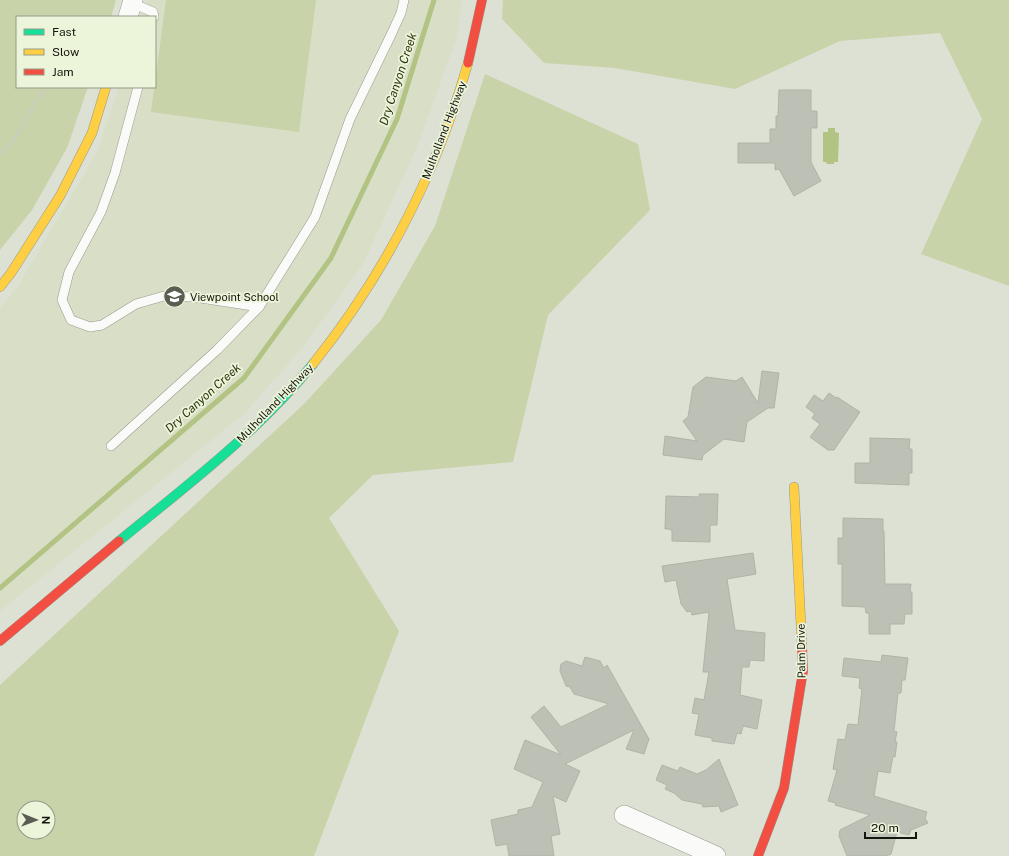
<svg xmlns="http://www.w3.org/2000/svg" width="1009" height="856" viewBox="0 0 1009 856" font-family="'Public Sans',sans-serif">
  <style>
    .built { fill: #d8dfc6 }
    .green { fill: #c8d3a9; fill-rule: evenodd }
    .water { fill: #b2c383 }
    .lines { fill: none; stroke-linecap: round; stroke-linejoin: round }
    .stream { stroke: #b2c383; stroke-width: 5 }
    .building { fill: #bdc0b5; stroke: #b0b3a8 }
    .lane-casing { stroke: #969a8e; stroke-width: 10 }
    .street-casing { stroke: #969a8e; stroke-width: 20 }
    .fast-casing { stroke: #969a8e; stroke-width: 10 }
    .slow-casing { stroke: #969a8e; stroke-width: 10 }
    .jam-casing { stroke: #969a8e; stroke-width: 10 }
    .path { stroke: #c9cac6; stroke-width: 2.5; stroke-dasharray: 3 2; stroke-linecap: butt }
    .lane { stroke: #fafaf8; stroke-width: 9 }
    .street { stroke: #fafaf8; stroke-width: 19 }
    .fast { stroke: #16e098; stroke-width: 9 }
    .slow { stroke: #ffcf43; stroke-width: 9 }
    .jam { stroke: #f24e42; stroke-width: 9 }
    .labels { text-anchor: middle; stroke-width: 3.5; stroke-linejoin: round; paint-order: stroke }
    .street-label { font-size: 11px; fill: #13160c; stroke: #ecf4da }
    .poi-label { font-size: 11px; fill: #13160c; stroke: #ecf4da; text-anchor: start }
    .water-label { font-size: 12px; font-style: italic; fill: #2c3410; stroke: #ecf4da }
  </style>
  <rect width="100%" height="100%" fill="#dde1d3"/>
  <path class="built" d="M148,0h314l-5,37 -40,110 -54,117 -60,83 -58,66 -245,198v-303l18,-22 79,-134 22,-65h36v-70h-13z"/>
  <g class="green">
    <path d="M0,0h116l-5,17h-94v70h71l-21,61 -35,62 -32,40z"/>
    <path d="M166,0h150l-17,132 -148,-20z"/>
    <path d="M503,0h506v286l-88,-32 61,-135 -42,-86 -100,8 -105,48 -120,-21 -71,-5 -42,-44z"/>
    <path d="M485,74l153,70 12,66 -102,105 -35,147 -140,13 -44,43 70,113 -85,225h-314v-171l304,-281 77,-84 54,-94zM24,808h24v24h-24z"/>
  </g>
  <path class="water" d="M828,128h7v4l4,1 -1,29h-4v2h-7l-1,-2h-3v-30h5z"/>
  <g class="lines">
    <path class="stream" d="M0,588l244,-210 87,-120 66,-139 37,-119"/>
  </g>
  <g class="building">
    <path d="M779,90h32v21h6v17h-6v34l10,19 -27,15 -15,-27 -4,1v-7h-37v-20h32v-14h6v-13h2z"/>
    <path d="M762,371l17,2 -5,35h-6l-21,14 -3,20 -20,-3 -21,16 -1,5 -39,-5 2,-19 32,5 -14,-20 5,-4 5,-30 13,-10 30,4 6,-4 16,26z"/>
    <path d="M829,393l7,5 1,-1 23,15 -26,38h-6l-18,-13 10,-13 -8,-6 3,-4 -9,-7 8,-12 9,6z"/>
    <path d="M870,438l40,1 -1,10h3v24h-3v12l-54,-2v-20h15z"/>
    <path d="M699,494h19l-1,31h-6l-1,1v16l-38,-1v-11h-2v-1h-5l1,-33 33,1z"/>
    <path d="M843,518l40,1v12h1l1,53h26l-1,8h2v22h-7l-1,10h-14v10h-21v-21h-3l-1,-6 -23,-1v-42h-4v-26h5z"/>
    <path d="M753,553l3,21 -29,5 8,51 30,3 -1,28 -14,-1 -1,7h-7l-2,28 22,5 -5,29 -14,-3 -2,8 -4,-1 -3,11 -22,-3v-3l-17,-3 4,-21 -7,-1 3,-15 9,2 5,-28h-6l6,-60 -17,3 -1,-4 -4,1 -6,-8 -5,-24 -11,2 -3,-16z"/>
    <path d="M882,655l26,3 -3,22h-3l-1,13h-3l-4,38 3,1 -2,10h2l-2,15 -2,-1 -3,17 -12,-2 -4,25 53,16 -2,6 3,5 -17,7 -2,5 -12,-3 -6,22 -5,2h-39l-8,-20 1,-6 30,-15 -35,-10 1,-2 -8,-2 9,-31 -4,-1 5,-30 7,1 3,-16 10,1 4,-36 -3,-1 1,-10 -18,-2 2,-18 37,4z"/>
    <path d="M585,657l15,4 4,7 3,-3 42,74 -5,15 -18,-5 8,-19 -69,34 15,7 -14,31 -13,-6 7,38 -9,2 3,20h-45l-2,-12 -11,2 -5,-26 27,-6v-4l14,-3 11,-25 -29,-13 11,-29 36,15 -30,-38 13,-11 17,21 48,-23 -35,-10 -4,-7 -4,-1 -6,-15 1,-7 5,-3 16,5z"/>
    <path d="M719,759l19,46 -17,7 -2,-6 -16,1 -1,-3 -20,-4 -8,-7 -9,-4 2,-4 -11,-5 6,-15 16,6 2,-4 17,7 9,-4z"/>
  </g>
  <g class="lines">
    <defs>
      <g id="lane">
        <path d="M132,3l21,9 1,5"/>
        <path d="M138,87l-23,86 -14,39 -32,60 -7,28 9,20 19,7 12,-2 34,-21 28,-8 30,1 65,10"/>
        <path d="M111,446l106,-96 42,-43 56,-90 35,-98 40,-82 11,-24 3,-13"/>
      </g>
      <g id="street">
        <path d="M128,17l5,-17"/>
        <path d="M624,815l92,41"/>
      </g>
      <path id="fast" d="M119,541c67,-55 139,-109 194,-177"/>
      <g id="slow">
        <path d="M0,287l11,-14 49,-77 32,-63 14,-46"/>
        <path d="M313,364c72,-90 123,-189 155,-301"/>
        <path d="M794,487l8,159"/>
      </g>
      <g id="jam">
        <path d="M468,63l14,-63"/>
        <path d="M0,641l119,-100"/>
        <path d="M758,856l26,-68 19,-117 -1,-25"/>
      </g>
    </defs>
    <use href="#lane" class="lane-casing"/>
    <use href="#street" class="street-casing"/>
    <use href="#fast" class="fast-casing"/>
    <use href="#slow" class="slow-casing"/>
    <use href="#jam" class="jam-casing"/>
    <path class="path" d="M0,153l15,-14 24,-43 8,-9"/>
    <use href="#lane" class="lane"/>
    <use href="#street" class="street"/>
    <use href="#fast" class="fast"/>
    <use href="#slow" class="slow"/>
    <use href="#jam" class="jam"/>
  </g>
  <defs>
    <symbol id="school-disc" viewBox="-11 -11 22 22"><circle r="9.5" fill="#5a5d52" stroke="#ecf4da"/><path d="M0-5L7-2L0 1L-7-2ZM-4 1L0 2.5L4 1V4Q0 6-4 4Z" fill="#fff"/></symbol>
  </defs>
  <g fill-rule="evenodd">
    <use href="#school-disc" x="162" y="284" width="25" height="25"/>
  </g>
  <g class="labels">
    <g class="street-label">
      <text transform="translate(444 130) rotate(-69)" y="4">Mulholland Highway</text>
      <text transform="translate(275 403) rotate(-46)" y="4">Mulholland Highway</text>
      <text transform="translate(801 651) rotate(-91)" y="4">Palm Drive</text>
    </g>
    <g class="poi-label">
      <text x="190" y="301">Viewpoint School</text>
    </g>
    <g class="water-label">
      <text transform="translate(398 79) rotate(-72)" y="4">Dry Canyon Creek</text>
      <text transform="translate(203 398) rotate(-42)" y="4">Dry Canyon Creek</text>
    </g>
  </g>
  <rect x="16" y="16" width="140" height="72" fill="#ecf4da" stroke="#959b88"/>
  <rect x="24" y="29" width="20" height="6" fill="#16e098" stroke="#959b88"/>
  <text x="52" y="36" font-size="12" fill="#13160c">Fast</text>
  <rect x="24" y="49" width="20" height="6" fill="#ffcf43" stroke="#959b88"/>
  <text x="52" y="56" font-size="12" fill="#13160c">Slow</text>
  <rect x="24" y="69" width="20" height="6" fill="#f24e42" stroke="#959b88"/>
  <text x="52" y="76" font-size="12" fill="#13160c">Jam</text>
  <g transform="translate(36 820) rotate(91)"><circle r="19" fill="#ecf4da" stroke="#959b88"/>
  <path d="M0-3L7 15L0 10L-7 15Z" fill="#5a5d52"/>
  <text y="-6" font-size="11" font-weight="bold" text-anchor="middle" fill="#13160c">N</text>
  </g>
  <path d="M865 832v6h51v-6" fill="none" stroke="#13160c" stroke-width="2"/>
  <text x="871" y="832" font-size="12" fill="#13160c" stroke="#ecf4da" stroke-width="3" paint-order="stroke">20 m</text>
</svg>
